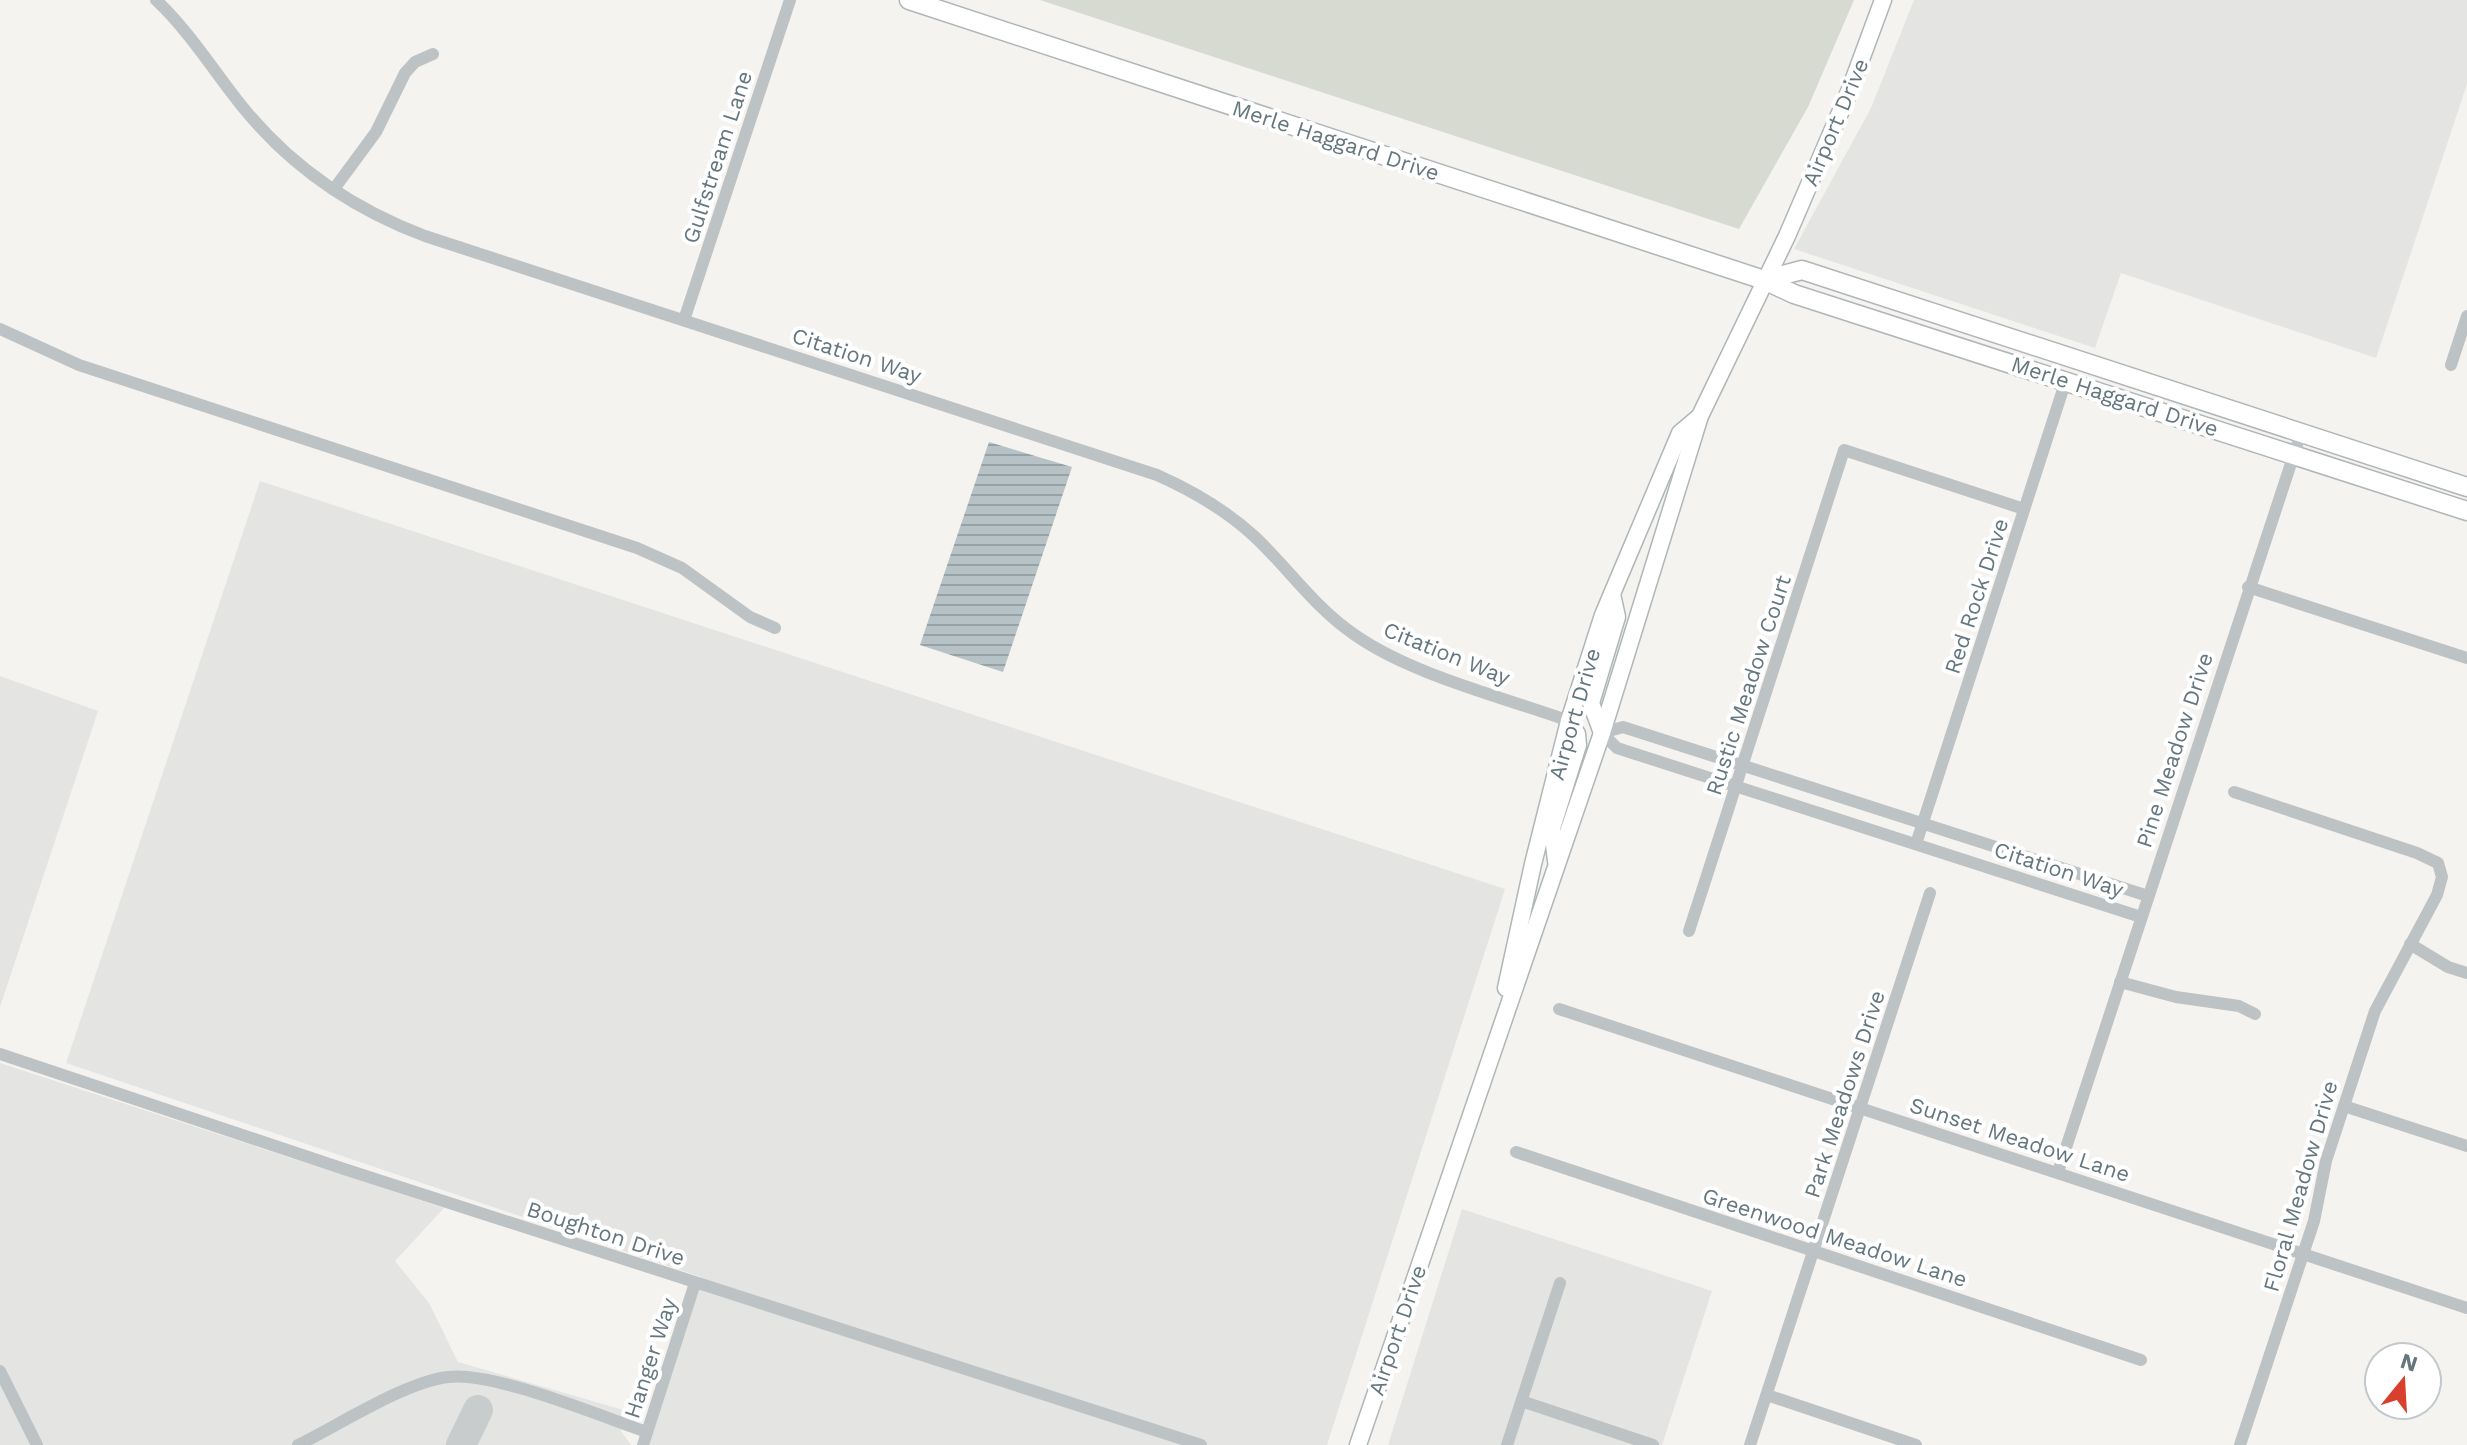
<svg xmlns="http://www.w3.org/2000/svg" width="2467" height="1445" viewBox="0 0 2467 1445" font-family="'Work Sans',sans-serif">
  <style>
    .built { fill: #e4e5e3 }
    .grass { fill: #d6dad1 }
    .water { fill: url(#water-rules) }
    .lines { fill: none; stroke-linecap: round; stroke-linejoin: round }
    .taxiway { stroke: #c9cccc; stroke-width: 30 }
    .secondary-casing { stroke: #afb6b8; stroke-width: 19 }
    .primary-casing { stroke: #b0b6b8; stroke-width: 21 }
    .minor { stroke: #bdc2c4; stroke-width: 12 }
    .secondary { stroke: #fff; stroke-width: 16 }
    .primary { stroke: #fff; stroke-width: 18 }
    .labels { text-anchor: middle; stroke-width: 8; stroke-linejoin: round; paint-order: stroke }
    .street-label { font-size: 22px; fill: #64777f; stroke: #fff }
  </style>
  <defs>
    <pattern id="water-rules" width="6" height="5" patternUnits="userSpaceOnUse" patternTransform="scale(2)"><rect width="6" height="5" fill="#b6c2c5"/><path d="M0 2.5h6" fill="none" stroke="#98a2a5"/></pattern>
  </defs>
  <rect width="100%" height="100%" fill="#f4f3f0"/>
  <g class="built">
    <path d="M1914,0h553v84l-91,274 -255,-85 -26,75 -301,-99 77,-141z"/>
    <path d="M260,481l1245,408 -178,556h-678l52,-168 -635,-214z"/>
    <path d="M0,676l98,35 -98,296z"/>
    <path d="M0,1063l444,145 -49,53 34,42 29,59 169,49 -6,20 10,14h-631z"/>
    <path d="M1462,1209l250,82 -50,154h-274z"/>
  </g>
  <path class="grass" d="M1040,0h814l-46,107 -69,122z"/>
  <path class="water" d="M989,442l83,25 -69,205 -83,-27z"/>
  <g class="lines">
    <path class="taxiway" d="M461,1445l17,-35"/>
    <defs>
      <g id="secondary">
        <path d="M1602,733l-11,-30 26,-86 -5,-23"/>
        <path d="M1556,861l-4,-33 26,-83 -1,-11 -8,-13"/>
        <path d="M1506,988l27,-124 36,-143 34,-106 77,-182 19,-16"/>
        <path d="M1358,1445l244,-712 98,-317 87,-180 62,-144 34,-92"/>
      </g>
      <g id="primary">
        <path d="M909,0l855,280 30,14 673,217"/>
        <path d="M1764,280l38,-10 665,217"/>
      </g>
    </defs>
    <use href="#secondary" class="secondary-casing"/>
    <use href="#primary" class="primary-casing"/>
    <g class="minor">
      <path d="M156,0c33,31 57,70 85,105 48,60 112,104 184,131l732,239c36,16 69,35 98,62 34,32 60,71 100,98 57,40 148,62 214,86"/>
      <path d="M334,189l42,-57 29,-59 10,-11 18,-8"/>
      <path d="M684,320l106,-320"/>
      <path d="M0,329l79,36 558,183 45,20 68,49 25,11"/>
      <path d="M2451,365l16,-49"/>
      <path d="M2248,587l219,71"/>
      <path d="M1602,733l21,-6 525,169"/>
      <path d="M1602,733l15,15 524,169"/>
      <path d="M2234,792l183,61 21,10 4,14 -5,18 -62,116 -49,150 -12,60 -74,224"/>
      <path d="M1916,844l150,-464"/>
      <path d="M1689,931l155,-481 180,59"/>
      <path d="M2410,944l38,23 19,6"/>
      <path d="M2120,982l56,15 63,9 16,8"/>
      <path d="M1559,1009l908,299"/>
      <path d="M0,1054l344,115 857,276"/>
      <path d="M2344,1106l123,40"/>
      <path d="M1516,1152l625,208"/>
      <path d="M2058,1172l243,-739"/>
      <path d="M0,1371l37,74"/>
      <path d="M1767,1395l149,50"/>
      <path d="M1524,1402l129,43"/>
      <path d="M298,1445c41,-20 107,-63 150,-68 45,-6 152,39 199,55"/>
      <path d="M643,1445l52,-162"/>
      <path d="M1507,1445l53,-162"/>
      <path d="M1750,1445l180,-552"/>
    </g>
    <use href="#secondary" class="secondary"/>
    <use href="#primary" class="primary"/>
  </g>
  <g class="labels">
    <g class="street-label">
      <text transform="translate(1835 122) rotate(-67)" y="8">Airport Drive</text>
      <text transform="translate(1336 140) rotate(18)" y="8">Merle Haggard Drive</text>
      <text transform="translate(717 157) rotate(-72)" y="8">Gulfstream Lane</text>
      <text transform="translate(857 355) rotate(18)" y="8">Citation Way</text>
      <text transform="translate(2115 396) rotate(18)" y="8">Merle Haggard Drive</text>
      <text transform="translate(1976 596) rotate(-72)" y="8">Red Rock Drive</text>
      <text transform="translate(1447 653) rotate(22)" y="8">Citation Way</text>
      <text transform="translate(1748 685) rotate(-72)" y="8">Rustic Meadow Court</text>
      <text transform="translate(1574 714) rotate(-74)" y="8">Airport Drive</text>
      <text transform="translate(2174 750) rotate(-72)" y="8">Pine Meadow Drive</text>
      <text transform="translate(2059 869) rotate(18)" y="8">Citation Way</text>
      <text transform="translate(1844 1094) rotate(-72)" y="8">Park Meadows Drive</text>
      <text transform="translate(2020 1139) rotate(18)" y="8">Sunset Meadow Lane</text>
      <text transform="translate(2300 1186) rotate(-74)" y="8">Floral Meadow Drive</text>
      <text transform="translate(606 1233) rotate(18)" y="8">Boughton Drive</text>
      <text transform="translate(1835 1237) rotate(18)" y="8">Greenwood Meadow Lane</text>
      <text transform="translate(1397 1330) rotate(-71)" y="8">Airport Drive</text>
      <text transform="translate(650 1358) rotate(-72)" y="8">Hanger Way</text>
    </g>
  </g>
  <g transform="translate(2403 1381) rotate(18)"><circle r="38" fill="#ffffff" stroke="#c1c9cc" stroke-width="2"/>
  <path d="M0-6L14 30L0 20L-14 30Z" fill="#d83f2c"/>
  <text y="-12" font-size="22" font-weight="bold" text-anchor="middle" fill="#64777f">N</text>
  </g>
</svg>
